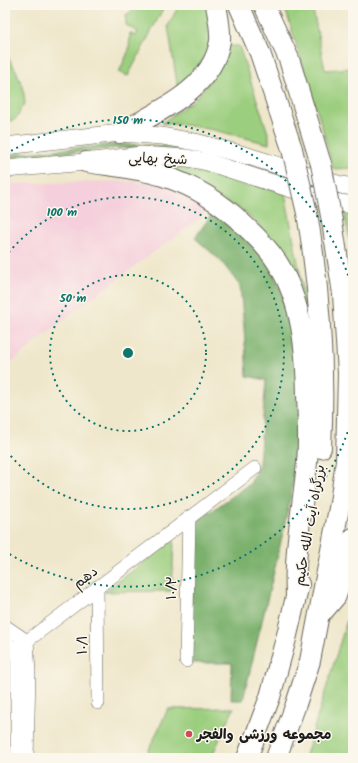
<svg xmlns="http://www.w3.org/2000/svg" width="358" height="763" viewBox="0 0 358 763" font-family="Kalam,'Playpen Sans Arabic',sans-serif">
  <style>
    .built { fill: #f5cfdb }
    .green { fill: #9bce7e; stroke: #5c754d }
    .forest { fill: #7cb16d; stroke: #4c6644 }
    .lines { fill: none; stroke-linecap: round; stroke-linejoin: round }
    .minor-casing { stroke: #666359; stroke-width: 14 }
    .major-casing { stroke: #666359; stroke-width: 18 }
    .highway-casing { stroke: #666359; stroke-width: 22 }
    .minor { stroke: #fff; stroke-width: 13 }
    .major { stroke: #fff; stroke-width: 17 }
    .highway { stroke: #fff; stroke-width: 20 }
    .highway-bridge-casing { stroke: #666359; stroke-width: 22; stroke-linecap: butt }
    .highway-bridge { stroke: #fff; stroke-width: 20 }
    .ring { fill: none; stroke: #0f766e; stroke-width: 2; stroke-dasharray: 2 4 }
    .poi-dot { fill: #d1495b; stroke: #fbf7ec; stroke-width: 1.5 }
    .labels { text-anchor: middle; stroke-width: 3; stroke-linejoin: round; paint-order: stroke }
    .street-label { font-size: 14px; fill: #1c1c1c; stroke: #fbf7ec }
    .poi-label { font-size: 14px; font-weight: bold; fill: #1c1c1c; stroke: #fbf7ec; text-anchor: start }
    .centre { fill: #0f766e; stroke: #fbf7ec; stroke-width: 2 }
    .ring-label { font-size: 12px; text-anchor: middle; font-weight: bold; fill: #0f766e; stroke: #fbf7ec; stroke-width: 3; stroke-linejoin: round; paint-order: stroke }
  </style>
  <rect width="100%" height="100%" fill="#fbf7ec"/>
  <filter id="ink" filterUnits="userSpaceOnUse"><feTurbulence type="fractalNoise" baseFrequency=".025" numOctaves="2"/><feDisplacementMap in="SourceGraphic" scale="8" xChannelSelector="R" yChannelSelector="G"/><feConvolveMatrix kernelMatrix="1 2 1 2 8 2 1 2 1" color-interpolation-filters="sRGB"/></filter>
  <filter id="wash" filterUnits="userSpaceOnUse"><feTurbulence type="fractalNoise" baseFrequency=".012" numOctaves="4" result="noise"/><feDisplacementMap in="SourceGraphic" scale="16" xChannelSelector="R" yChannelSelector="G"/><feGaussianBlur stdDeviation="0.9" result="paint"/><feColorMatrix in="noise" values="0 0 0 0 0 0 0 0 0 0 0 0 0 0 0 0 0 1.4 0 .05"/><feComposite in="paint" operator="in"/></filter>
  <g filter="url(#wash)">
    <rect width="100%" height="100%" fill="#efe7cb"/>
    <path class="built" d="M125,181l32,3 20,7 30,14 -4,11 -125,92 -73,60v-184z"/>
    <g class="green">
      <path d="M138,5h27l-37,71 -9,-4 10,-22 1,-17 6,3 2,-4 -12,-7v-10l6,-4z"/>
      <path d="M179,5h28l7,32 -18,38 -18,15 -10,-64z"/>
      <path d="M284,5h28l13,65 28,-2v100l-20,1 -11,-42z"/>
      <path d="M226,46h13l30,90v8l-55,-14 -29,-5 -23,-2 32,-23 16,-19z"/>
      <path d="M5,53l11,17 7,18 2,16c-10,11 -2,15 -20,18z"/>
      <path d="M181,167l29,5 75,21 22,118 -35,-68 -13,-18 -17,-15 -78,-40z"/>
      <path d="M343,207l10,2v48z"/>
      <path d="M174,540l-2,51 -68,1z"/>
      <path d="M353,600v158h-48z"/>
      <path d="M234,708l-23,50h-66l23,-49z"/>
    </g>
    <g class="forest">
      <path d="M115,144l68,3 16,3 154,44v4l-114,-34 -90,-15 -33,-1 -111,11v-4z"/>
      <path d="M216,208l54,57 25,58 5,113 -4,35 -18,84 -35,145h-12l1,-37h-43l4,-139 57,-40 9,-20 7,-84 -19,-4 -3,-49 -4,-41 -19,-25 -26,-23z"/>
    </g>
  </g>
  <g filter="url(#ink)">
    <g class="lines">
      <defs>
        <g id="minor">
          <path d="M97,587l1,116"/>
          <path d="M5,626l22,15"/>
          <path d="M5,639l8,10 4,8v101"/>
          <path d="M27,641l2,31 -2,86"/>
          <path d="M13,649l14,-8 228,-173"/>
          <path d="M186,661l3,-144"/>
        </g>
        <g id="major">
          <path d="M5,146l115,-13 42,3 33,6 53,14 93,29 12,2"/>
          <path d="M5,169l81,-7 55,-7 46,3 20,4 100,32 27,8 19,3"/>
        </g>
        <g id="highway">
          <path d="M239,5l21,48 32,96"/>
          <path d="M264,5l25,54 32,105"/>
          <path d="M120,133c37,-21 92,-43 100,-92 1,-12 -2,-24 -4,-36"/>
          <path d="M86,162c26,4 53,6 77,14 32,10 59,27 82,50 12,11 23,22 32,36 25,39 29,88 30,133 1,22 2,45 0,67 -3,35 -10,70 -11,105 -1,10 0,20 0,30"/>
          <path d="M307,213c13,78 18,156 14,235"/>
          <path d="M324,610l12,-14 17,-58"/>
          <path d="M247,758l23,-61 17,-62 12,-51"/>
          <path d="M276,758l19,-51 15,-46 30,-158 6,-42 2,-88 -5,-79 -11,-73"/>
        </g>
      </defs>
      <use href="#minor" class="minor-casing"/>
      <use href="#major" class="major-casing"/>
      <use href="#highway" class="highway-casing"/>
      <use href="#minor" class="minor"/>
      <use href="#major" class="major"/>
      <use href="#highway" class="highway"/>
      <defs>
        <g id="highway-bridge">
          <path d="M292,149l15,64"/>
          <path d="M321,164l11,57"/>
        </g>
      </defs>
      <use href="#highway-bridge" class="highway-bridge-casing"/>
      <use href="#highway-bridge" class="highway-bridge"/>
    </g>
  </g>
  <g class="ring">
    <circle cx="128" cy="353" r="78"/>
    <path d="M5 257A156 156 0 1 1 5 449"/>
    <path d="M353 415A233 233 0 0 1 6 552M6 154A233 233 0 0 1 353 291"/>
  </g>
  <circle class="poi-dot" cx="189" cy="734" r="4"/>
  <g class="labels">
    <g class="street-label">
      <text transform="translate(158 158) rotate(2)" y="5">شیخ بهایی</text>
      <text transform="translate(309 525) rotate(-80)" y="5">بزرگراه آیت الله حکیم</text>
      <text transform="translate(85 577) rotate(-37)" y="5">دهم</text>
      <text transform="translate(171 588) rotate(-89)" y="5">۱۰/۲</text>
      <text transform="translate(82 645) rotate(-90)" y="5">۱۰/۱</text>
    </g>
    <g class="poi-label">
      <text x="197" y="739">مجموعه ورزشی والفجر</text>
    </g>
  </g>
  <circle cx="128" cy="353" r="6" class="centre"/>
  <g class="ring-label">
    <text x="128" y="124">150 m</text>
    <text x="62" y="216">100 m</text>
    <text x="73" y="302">50 m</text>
  </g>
  <rect width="358" height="763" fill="none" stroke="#fbf7ec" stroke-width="20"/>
</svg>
